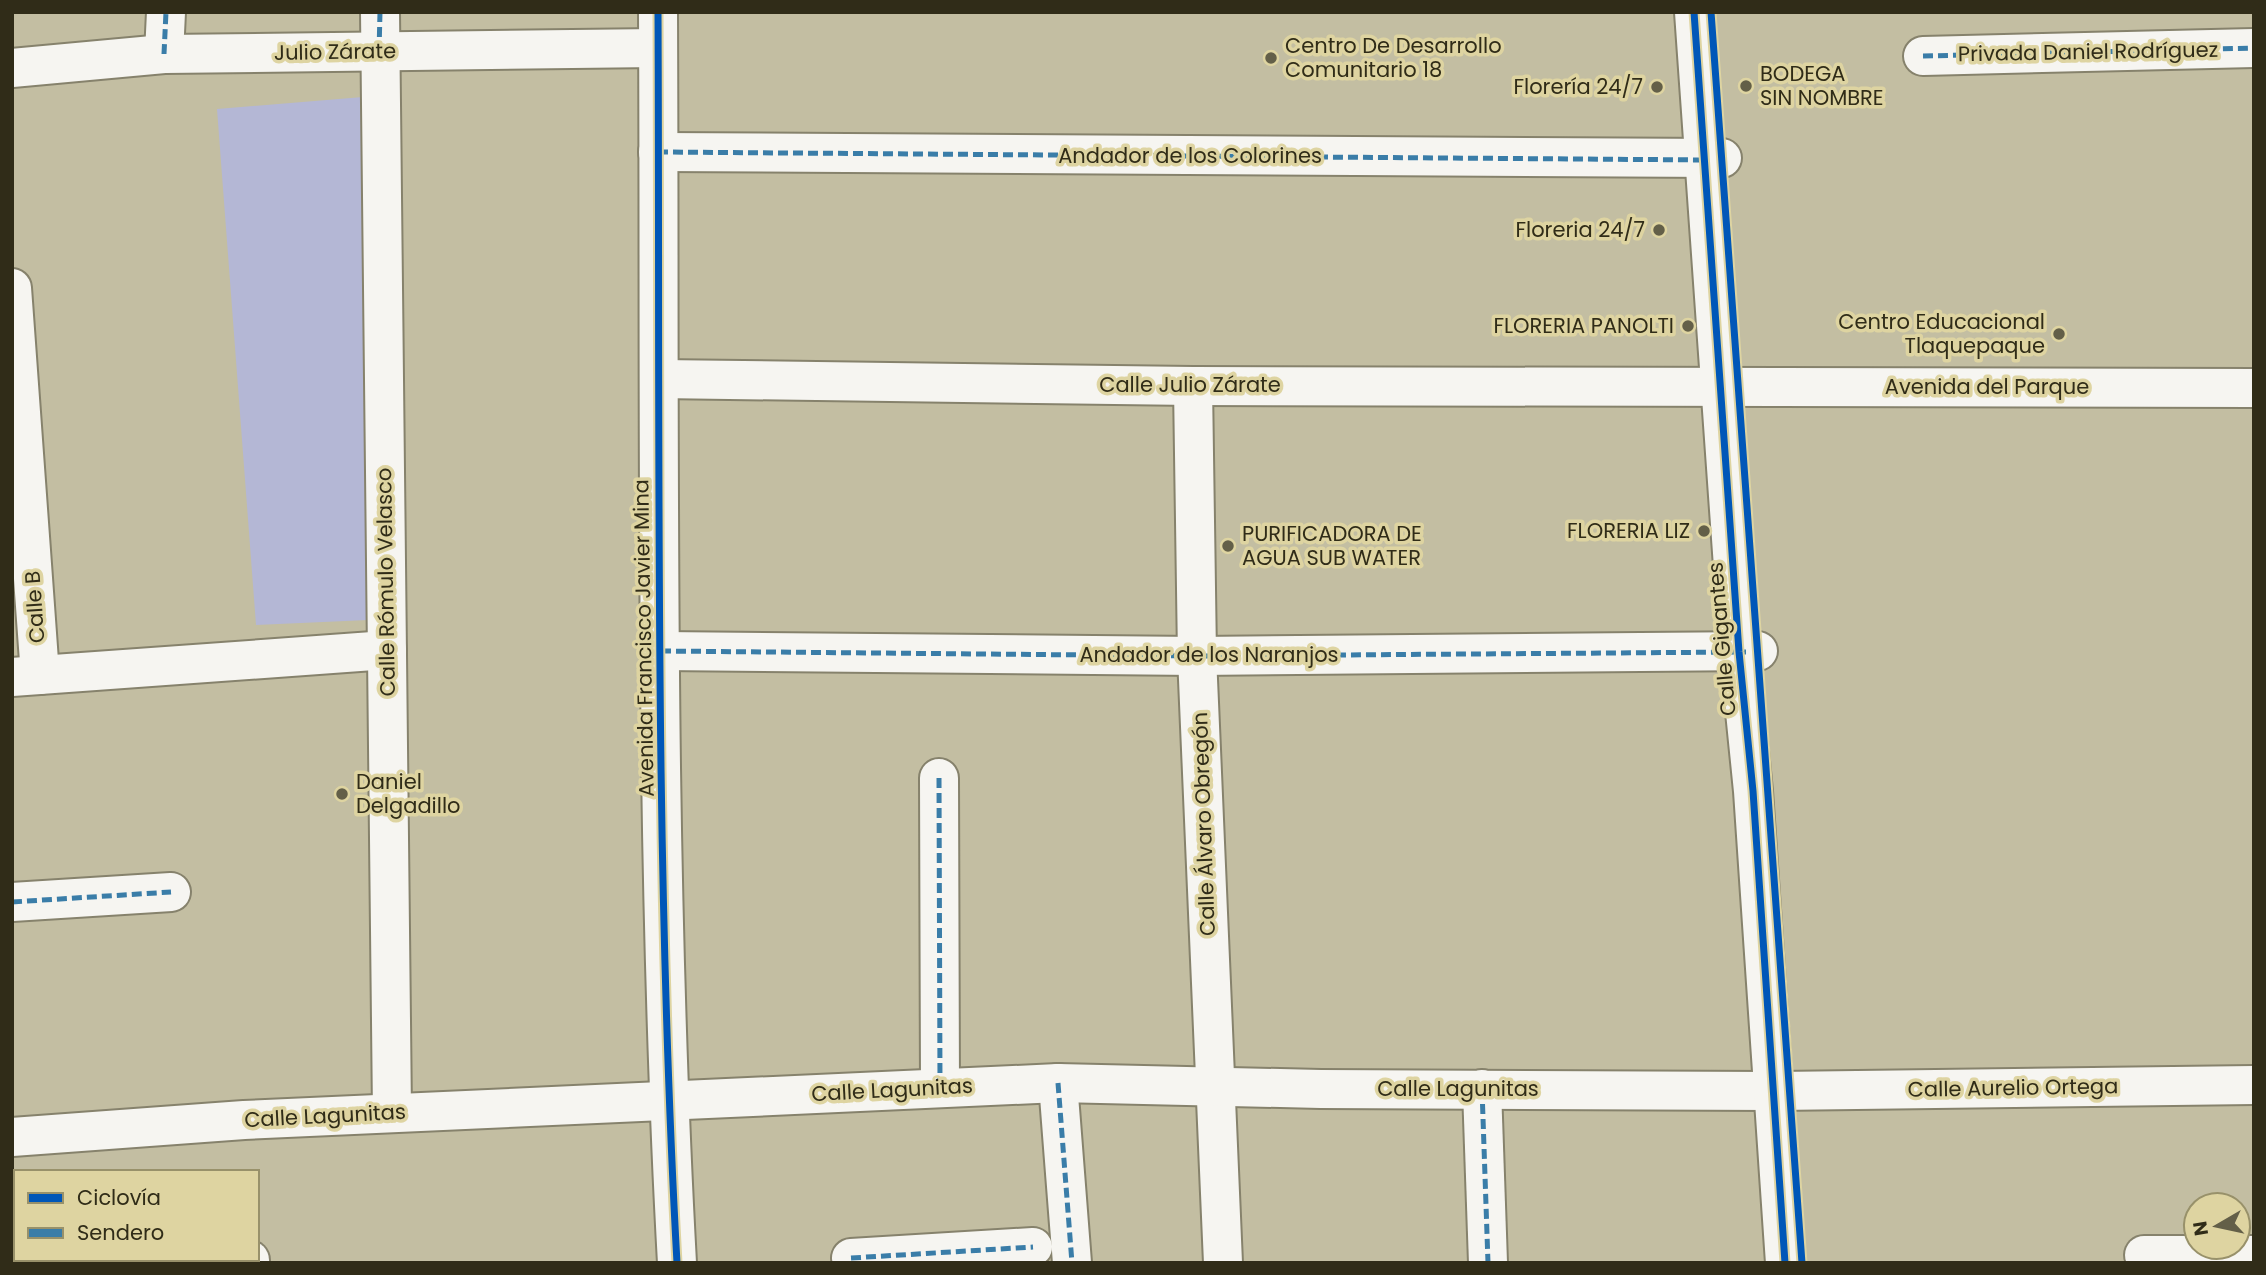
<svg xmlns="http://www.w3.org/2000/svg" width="2266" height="1275" viewBox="0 0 2266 1275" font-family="Poppins,sans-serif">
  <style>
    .green { fill: #b4b7d5 }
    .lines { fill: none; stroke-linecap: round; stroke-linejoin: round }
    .minor-casing { stroke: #86826c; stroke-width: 42 }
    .major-casing { stroke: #86826c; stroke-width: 42 }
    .minor { stroke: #f6f5f1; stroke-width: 38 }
    .major { stroke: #f6f5f1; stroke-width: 38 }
    .quiet { stroke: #3a7da8; stroke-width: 5; stroke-dasharray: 10 5; stroke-linecap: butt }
    .cycleway-casing { stroke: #ded4a1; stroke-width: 11 }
    .cycleway { stroke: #0057b8; stroke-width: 7 }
    .poi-dot { fill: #635f48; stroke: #ded4a1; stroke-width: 2.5 }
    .labels { text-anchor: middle; stroke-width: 7; stroke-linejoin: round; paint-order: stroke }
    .poi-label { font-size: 21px; fill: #302c18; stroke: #ded4a1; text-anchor: end }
    .street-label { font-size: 21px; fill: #302c18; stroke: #ded4a1 }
  </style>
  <rect width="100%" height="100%" fill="#c3bea2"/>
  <path class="green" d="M363,97l5,523 -112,5 -39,-516z"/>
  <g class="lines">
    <defs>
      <g id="minor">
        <path d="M380,12l12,1101"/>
        <path d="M164,54l2,-42"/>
        <path d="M1923,56l331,-8"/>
        <path d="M12,68l152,-14 494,-6"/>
        <path d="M658,152l1064,6"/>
        <path d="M12,288l28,387"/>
        <path d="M659,379l534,7 1061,2"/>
        <path d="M1193,386l4,270 26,607"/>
        <path d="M661,651l536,5 561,-5"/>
        <path d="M12,677l375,-27"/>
        <path d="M939,778l1,310"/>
        <path d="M12,902l159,-10"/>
        <path d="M1058,1083l14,180"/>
        <path d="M1482,1089l6,174"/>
        <path d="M12,1137l232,-17 814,-37 263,6 451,2 482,-6"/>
        <path d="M2144,1255h110"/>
        <path d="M851,1258l182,-11"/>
        <path d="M250,1260v3"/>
      </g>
      <g id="major">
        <path d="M658,12c2,417 -4,835 19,1251"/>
        <path d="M1694,12l45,640 14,139 32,472"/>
      </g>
    </defs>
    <use href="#minor" class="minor-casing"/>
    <use href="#major" class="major-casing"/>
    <use href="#minor" class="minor"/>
    <use href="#major" class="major"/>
    <g class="quiet">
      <path d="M379,52l1,-40"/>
      <path d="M164,54l2,-42"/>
      <path d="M1923,56l331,-8"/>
      <path d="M658,152l1050,8"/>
      <path d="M661,651l536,5 549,-4"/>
      <path d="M939,778l1,310"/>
      <path d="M12,902l159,-10"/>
      <path d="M1058,1083l14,180"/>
      <path d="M1482,1089l6,174"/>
      <path d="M851,1258l182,-11"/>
      <path d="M250,1260v3"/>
    </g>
    <defs>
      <g id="cycleway">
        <path d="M658,12c2,417 -4,835 19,1251"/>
        <path d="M1694,12l45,640 14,139 32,472"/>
        <path d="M1711,12l91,1251"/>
      </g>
    </defs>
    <use href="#cycleway" class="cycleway-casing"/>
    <use href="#cycleway" class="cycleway"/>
  </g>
  <g class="poi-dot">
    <circle cx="1271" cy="58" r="7"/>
    <circle cx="1746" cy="86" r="7"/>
    <circle cx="1657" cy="87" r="7"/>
    <circle cx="1659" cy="230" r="7"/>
    <circle cx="1688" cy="326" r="7"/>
    <circle cx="2059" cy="334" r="7"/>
    <circle cx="1704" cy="531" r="7"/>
    <circle cx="1228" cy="546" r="7"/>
    <circle cx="342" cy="794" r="7"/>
  </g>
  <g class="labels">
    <g class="poi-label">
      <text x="1285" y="53" text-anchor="start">Centro De Desarrollo<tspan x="1285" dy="24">Comunitario 18</tspan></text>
      <text x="1760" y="81" text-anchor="start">BODEGA<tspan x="1760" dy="24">SIN NOMBRE</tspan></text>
      <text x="1643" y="94">Florería 24/7</text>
      <text x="1645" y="237">Floreria 24/7</text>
      <text x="2045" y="329">Centro Educacional<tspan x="2045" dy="24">Tlaquepaque</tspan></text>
      <text x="1674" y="333">FLORERIA PANOLTI</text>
      <text x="1690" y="538">FLORERIA LIZ</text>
      <text x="1242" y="541" text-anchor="start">PURIFICADORA DE<tspan x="1242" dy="24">AGUA SUB WATER</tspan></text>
      <text x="356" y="789" text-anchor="start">Daniel<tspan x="356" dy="24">Delgadillo</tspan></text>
    </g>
    <g class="street-label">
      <text transform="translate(335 52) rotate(-1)" y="7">Julio Zárate</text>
      <text transform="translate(2088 52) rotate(-1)" y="7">Privada Daniel Rodríguez</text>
      <text x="1190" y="163">Andador de los Colorines</text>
      <text x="1190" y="392">Calle Julio Zárate</text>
      <text x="1987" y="394">Avenida del Parque</text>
      <text transform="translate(386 582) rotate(-91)" y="7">Calle Rómulo Velasco</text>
      <text transform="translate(35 607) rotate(-94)" y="7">Calle B</text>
      <text transform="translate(644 638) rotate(-91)" y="7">Avenida Francisco Javier Mina</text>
      <text transform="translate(1722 639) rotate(-95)" y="7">Calle Gigantes</text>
      <text x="1209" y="662">Andador de los Naranjos</text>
      <text transform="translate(1204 824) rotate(-92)" y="7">Calle Álvaro Obregón</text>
      <text transform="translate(2013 1088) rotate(-1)" y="7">Calle Aurelio Ortega</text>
      <text x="1458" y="1096">Calle Lagunitas</text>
      <text transform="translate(892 1090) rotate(-3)" y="7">Calle Lagunitas</text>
      <text transform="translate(325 1116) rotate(-3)" y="7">Calle Lagunitas</text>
    </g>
  </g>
  <rect width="2266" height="1275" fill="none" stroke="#302c18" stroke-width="28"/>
  <rect x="14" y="1170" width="245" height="91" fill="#ded4a1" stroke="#98916a" stroke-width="2"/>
  <rect x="28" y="1193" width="35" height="10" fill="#0057b8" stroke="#98916a" stroke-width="2"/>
  <text x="77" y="1205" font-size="21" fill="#302c18">Ciclovía</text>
  <rect x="28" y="1228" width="35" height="10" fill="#3a7da8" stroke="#98916a" stroke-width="2"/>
  <text x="77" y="1240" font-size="21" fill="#302c18">Sendero</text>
  <g transform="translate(2217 1226) rotate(261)"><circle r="33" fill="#ded4a1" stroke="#98916a" stroke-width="2"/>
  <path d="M0-5L12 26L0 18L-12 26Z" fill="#635f48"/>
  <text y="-10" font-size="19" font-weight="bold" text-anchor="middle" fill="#302c18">N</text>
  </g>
</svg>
